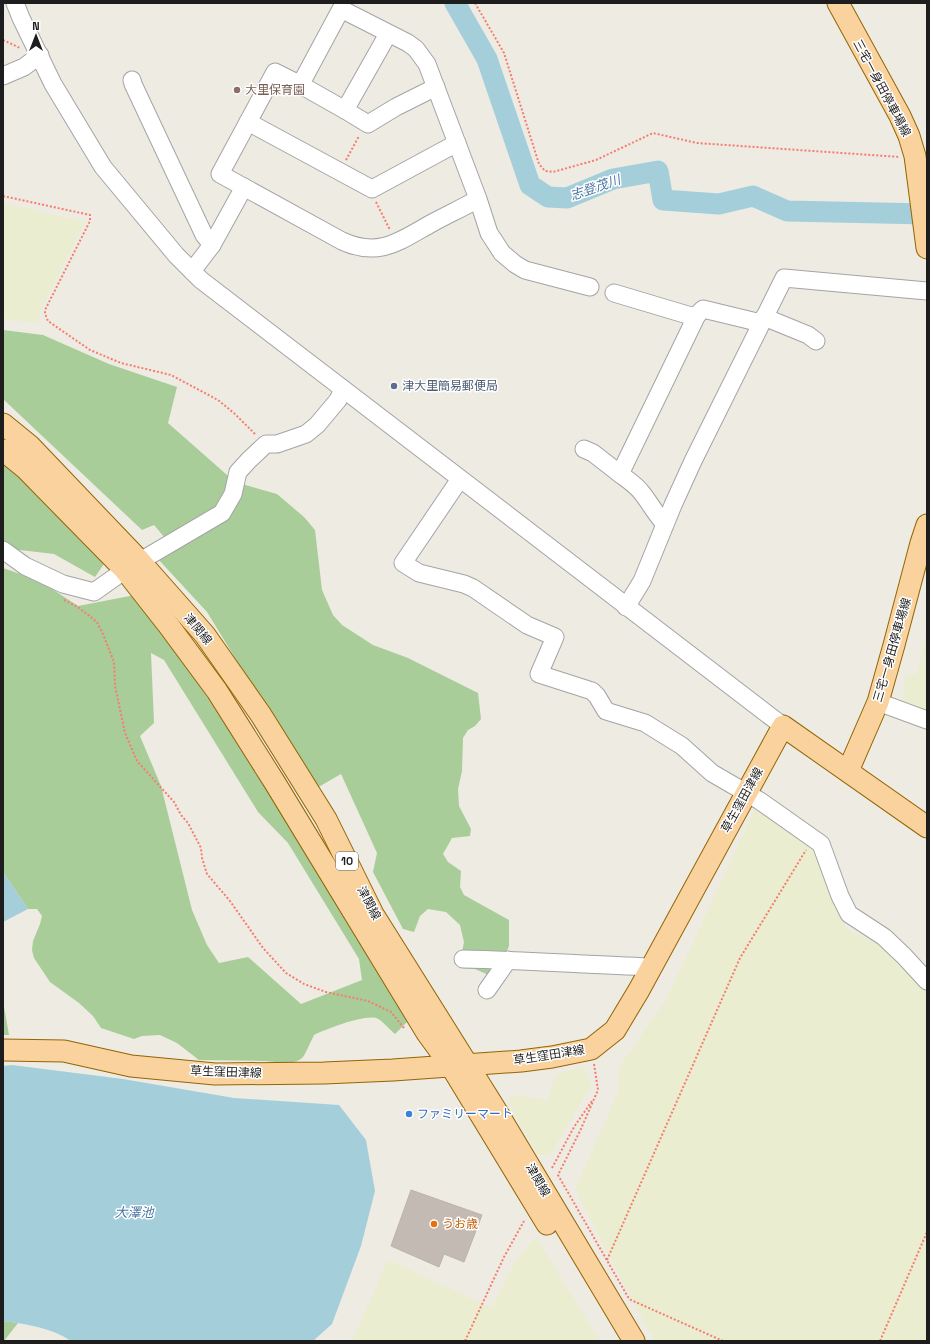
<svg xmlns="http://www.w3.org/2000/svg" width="930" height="1344" viewBox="0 0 930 1344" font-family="'Space Grotesk','Noto Sans JP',sans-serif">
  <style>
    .farmland { fill: #eaedcf }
    .forest { fill: #a8cd99; fill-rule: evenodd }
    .water { fill: #a5cedb }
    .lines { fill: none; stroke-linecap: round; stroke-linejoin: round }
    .river { stroke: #a5cedb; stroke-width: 21 }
    .building { fill: #c3bab3; stroke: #c0b2a6 }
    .minor-casing { stroke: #a4a4a4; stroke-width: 19 }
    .major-casing { stroke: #936504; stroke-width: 23 }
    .path { stroke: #f67c6d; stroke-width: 2; stroke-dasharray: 2 2; stroke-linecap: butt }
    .minor { stroke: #fff; stroke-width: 17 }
    .major { stroke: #f9d29d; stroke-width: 21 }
    .education-dot { fill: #8d6e63; stroke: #fff; stroke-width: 1.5 }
    .service-dot { fill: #5c6f8a; stroke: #fff; stroke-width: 1.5 }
    .shop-dot { fill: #3f7fe0; stroke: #fff; stroke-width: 1.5 }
    .food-dot { fill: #e8710a; stroke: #fff; stroke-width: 1.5 }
    .labels { text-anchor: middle; stroke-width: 3; stroke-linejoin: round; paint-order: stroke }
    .shield { fill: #fff; stroke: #616161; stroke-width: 1 }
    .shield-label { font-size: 11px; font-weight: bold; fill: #1d1d1d }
    .street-label { font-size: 12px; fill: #1d1d1d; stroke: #fff }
    .education-label { font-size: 12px; fill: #785e54; stroke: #fff; text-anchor: start }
    .service-label { font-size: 12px; fill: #4e5e75; stroke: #fff; text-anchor: start }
    .shop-label { font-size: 12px; fill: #366cbe; stroke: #fff; text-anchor: start }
    .food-label { font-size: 12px; fill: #c56008; stroke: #fff; text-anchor: start }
    .water-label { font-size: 13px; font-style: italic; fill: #4976a3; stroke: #fff }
  </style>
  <rect width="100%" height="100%" fill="#eeebe3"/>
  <g class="farmland">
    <path d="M3,203l82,19 -45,90 -2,11 -35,-4z"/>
    <path d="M926,635h1v75l-24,-9 2,-25 12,-2z"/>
    <path d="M756,807l63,43 27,79 43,19 38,45v348h-272l-17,-30 -63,-121 44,-100 -1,-21 48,-69z"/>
    <path d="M584,1067l7,18 -41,70h-12l-29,-52 2,-8 37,5 8,-26z"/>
    <path d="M536,1237l64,104h-248l36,-81 104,48 22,-45z"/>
  </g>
  <g class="forest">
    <path d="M3,330l40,5 66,29 68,23 -9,36 67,59 42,12 27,23 11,13 7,60 11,25 9,10 31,20 35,13 70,35 3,26 -6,7 -7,4 -5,8 -1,33 -4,18 1,17 12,23 -1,7 -18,2 -9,16 5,8 13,9 -1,16 4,8 45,25v26l-10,24 -6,7 -18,-8 -16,-1 5,-26 -4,-17 -14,-13 -18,-3 -8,7 -6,16 -11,-3 -30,-57 4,-19 -36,-79 -26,15 -108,-177 -49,-53 7,-21 -11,-13 -12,5 -139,-131z"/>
    <path d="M3,461l26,20 75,83 -9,13 -41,-23 -51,-6z"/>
    <path d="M3,568l37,13 38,25 62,-12 158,243 111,183 -14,14c-5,-4 -13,-14 -19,-16 -14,-3 -49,11 -62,17 -3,6 -8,18 -11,22 -8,9 -27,5 -37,4l-67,-1 -22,-17 -17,-8 -18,1 -8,3 -33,-11 -8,-12 -14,-13 -29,-21 -16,-24 -2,-8 1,-9 7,-17 2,-8 -5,-7h-9l-25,-37zM151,653l13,7 94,152 30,31 71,116 3,21 -61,24 -53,-47 -29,6 -12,-18 -15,-35 -31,-124 -21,-50 14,-13z"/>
    <path d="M3,1001l6,34h-6z"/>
    <path d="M3,1321l15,2 -14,18h-1z"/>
  </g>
  <g class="water">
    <path d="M3,872l25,37 -25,13z"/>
    <path d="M12,1065l111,14 111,19 105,7 27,35 9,51 -14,55 -29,78 -19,17h-242c-19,-13 -45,-17 -68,-20v-255z"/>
  </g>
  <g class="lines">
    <path class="river" d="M455,3l32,56 43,126 18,12 19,1 46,-19 45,-8 5,29 56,4 34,-8 34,15 140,3"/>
  </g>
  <path class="building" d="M411,1190l71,25 -18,47 -20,-8 -5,13 -48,-21z"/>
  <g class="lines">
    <defs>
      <g id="minor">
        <path d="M15,3l6,15 32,66 50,83 73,88 25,25 582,446"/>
        <path d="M388,34l-43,76 23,14 28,-17 40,-20"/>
        <path d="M3,76l21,-9 16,-12"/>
        <path d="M132,80l1,4 71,151 8,10"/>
        <path d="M299,84l46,26"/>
        <path d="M248,122l124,67 85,-46"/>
        <path d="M478,199c-14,8 -29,15 -44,23 -32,17 -53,37 -92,19l-122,-67 55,-102 24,12 6,-8 36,-67 67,34 8,6 11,15 51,135 11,34 13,20 13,11 10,6 65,17"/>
        <path d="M192,271l20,-26 32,-58"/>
        <path d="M614,293l77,23 6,-1 6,-6 58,14"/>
        <path d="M764,317l44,18 8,6"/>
        <path d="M584,449l9,4 27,21"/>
        <path d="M460,479l-57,84 16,10 45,11 9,4 54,37 28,12 -16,37 53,17 5,5 9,15 39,12 37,23 30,27 48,28 61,43 19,52 9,18 35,23 20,19 23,25"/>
        <path d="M665,524c-9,-9 -15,-21 -23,-31 -6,-8 -14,-13 -22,-19l77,-159"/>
        <path d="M3,550l22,16 38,18 31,8 31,-22 97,-57 11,-19 5,-22 11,-12 17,-16h11l29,-10 11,-9 21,-25 5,-11"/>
        <path d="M626,607l16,-26 31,-76 20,-44 91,-183 143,13"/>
        <path d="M878,702l49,18"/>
        <path d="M463,959c62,1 125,6 187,8"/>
        <path d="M487,990l21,-30"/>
      </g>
      <g id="major">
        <path d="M838,3l62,113 9,20 6,20 12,92"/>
        <path d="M3,424l27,22 107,112 68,77 56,80 65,104 47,95 121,193 140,234"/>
        <path d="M3,450l23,19 99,101 44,56 48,65 58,92 152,250 24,33 96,158"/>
        <path d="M848,771l30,-69 16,-57 27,-102 6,-18"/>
        <path d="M3,1050l61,1 67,15 84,8 109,-1 69,-3 128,-9 31,-4 39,-8 24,-19 24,-40 144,-264 144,101"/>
      </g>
    </defs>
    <use href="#minor" class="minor-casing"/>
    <use href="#major" class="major-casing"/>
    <g class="path">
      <path d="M475,3l29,50 35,111 6,7 8,1 43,-12 57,-27 44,10 203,14"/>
      <path d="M3,40l17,8"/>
      <path d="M346,160l13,-24"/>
      <path d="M3,196l87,19v6l-45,89v4l3,7 42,29 31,13 50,12 47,25 17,14 21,21"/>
      <path d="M376,202l14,28"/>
      <path d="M64,600l14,7 19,15 6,12 11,28 1,24 10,47 12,28 37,41 7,13 7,8 13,25 1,10 5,16 23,27 33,47 23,25 18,11 22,8 42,9 23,11 13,16"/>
      <path d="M594,1064l4,26 -18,41 -22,44 70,122 3,3 92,41"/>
      <path d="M552,1168l22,-41 18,-26"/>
      <path d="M607,1260l133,-302 66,-108"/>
      <path d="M465,1341l39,-84 20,-36"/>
      <path d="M880,1341l47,-109"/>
    </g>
    <use href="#minor" class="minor"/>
    <use href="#major" class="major"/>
  </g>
  <circle class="education-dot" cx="237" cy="90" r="4"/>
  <circle class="service-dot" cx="394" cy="386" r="4"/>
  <circle class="shop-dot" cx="409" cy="1114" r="4"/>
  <circle class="food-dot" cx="434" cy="1224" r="4"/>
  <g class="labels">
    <rect class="shield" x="336" y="852" width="22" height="18" rx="3"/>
    <g class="shield-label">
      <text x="347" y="865">10</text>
    </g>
    <g class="street-label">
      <text transform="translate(882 88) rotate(62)" y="4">三宅一身田停車場線</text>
      <text transform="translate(198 629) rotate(50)" y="4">津関線</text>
      <text transform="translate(892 650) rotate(-74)" y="4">三宅一身田停車場線</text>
      <text transform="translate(742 800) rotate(-61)" y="4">草生窪田津線</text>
      <text transform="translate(369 903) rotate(62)" y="4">津関線</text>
      <text transform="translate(549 1055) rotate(-9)" y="4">草生窪田津線</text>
      <text transform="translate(226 1072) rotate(2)" y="4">草生窪田津線</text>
      <text transform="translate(538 1180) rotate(60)" y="4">津関線</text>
    </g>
    <g class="education-label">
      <text x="245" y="94">大里保育園</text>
    </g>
    <g class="service-label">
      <text x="402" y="390">津大里簡易郵便局</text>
    </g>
    <g class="shop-label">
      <text x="417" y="1118">ファミリーマート</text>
    </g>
    <g class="food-label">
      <text x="442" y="1228">うお歳</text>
    </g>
    <g class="water-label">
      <text transform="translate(595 187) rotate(-19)" y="5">志登茂川</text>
      <text x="134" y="1217">大澤池</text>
    </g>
  </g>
  <rect width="930" height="1344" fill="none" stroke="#1d1d1d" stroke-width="8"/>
  <g transform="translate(36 36)" stroke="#ffffff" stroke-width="3" paint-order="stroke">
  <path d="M0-3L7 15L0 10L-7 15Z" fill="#1d1d1d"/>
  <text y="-6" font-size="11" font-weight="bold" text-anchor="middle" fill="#1d1d1d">N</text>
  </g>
</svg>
